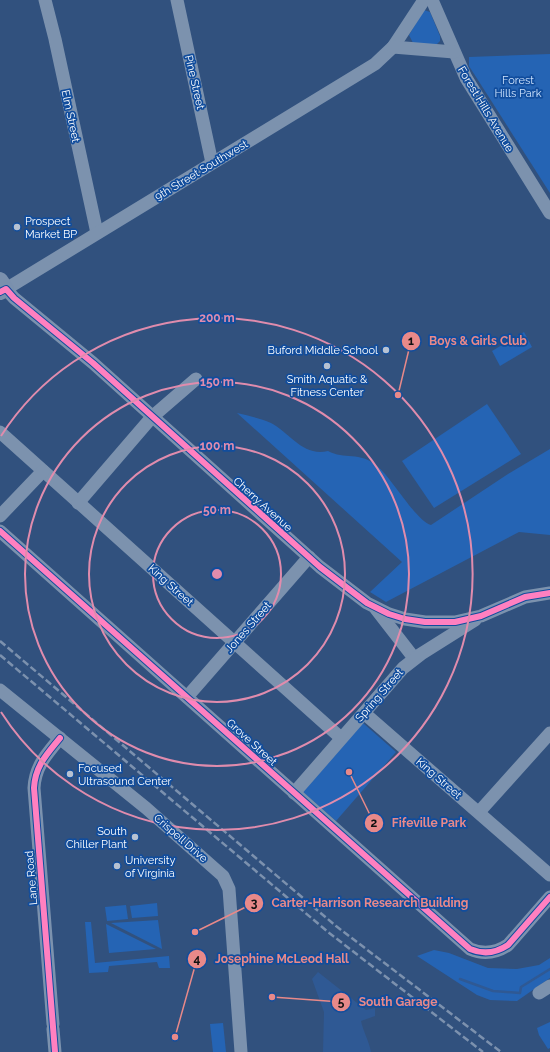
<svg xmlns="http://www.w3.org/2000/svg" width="550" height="1052" viewBox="0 0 550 1052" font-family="Raleway,sans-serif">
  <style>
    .green { fill: #2564b4 }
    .water { fill: #2f5994 }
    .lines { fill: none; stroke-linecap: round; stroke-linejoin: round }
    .stream { stroke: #2f5994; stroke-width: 2.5 }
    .minor { stroke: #7c92ae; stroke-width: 13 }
    .major { stroke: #7a90ad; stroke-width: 16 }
    .rail { stroke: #7c91ae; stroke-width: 2.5; stroke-dasharray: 7 3; stroke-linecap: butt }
    .cycleway-casing { stroke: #114d9d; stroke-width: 8 }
    .cycleway { stroke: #ff80c0; stroke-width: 6 }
    .ring { fill: none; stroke: #e08cad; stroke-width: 2 }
    .poi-dot { fill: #b7c2d2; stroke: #114d9d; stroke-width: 1.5 }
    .labels { text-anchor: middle; stroke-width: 3.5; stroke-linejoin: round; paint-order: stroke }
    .park-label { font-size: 11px; fill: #cfe4fe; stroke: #114d9d }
    .street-label { font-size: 11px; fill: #fff; stroke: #114d9d }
    .poi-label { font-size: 11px; fill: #fff; stroke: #114d9d; text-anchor: start }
    .centre { fill: #e08cad; stroke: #114d9d; stroke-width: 2 }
    .ring-label { font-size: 12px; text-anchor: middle; font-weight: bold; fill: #e08cad; stroke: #114d9d; stroke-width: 3.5; stroke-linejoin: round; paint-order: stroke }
    .leader { fill: none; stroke: #e88989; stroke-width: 1.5 }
    .callout-dot { fill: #e88989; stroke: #114d9d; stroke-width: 1.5 }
    .mark-label { font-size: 12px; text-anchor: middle; font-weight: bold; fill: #111 }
    .callout-label { font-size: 12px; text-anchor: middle; font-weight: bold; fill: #e88989; stroke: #114d9d; stroke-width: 3.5; stroke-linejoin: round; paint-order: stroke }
  </style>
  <rect width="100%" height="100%" fill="#31517e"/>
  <g class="green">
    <path d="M424,10l6,2 10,24v5l-4,4 -23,-2 -4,-8z"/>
    <path d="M550,54v139l-81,-127v-9z"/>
    <path d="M524,332l8,15 -32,19 -8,-15z"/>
    <path d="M487,404l34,50 -87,54 -32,-47z"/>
    <path d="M237,413c12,3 23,5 34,10 19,10 32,34 57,28 16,9 32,0 49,15 15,12 39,55 54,59l77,-51 42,-25v86l-31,-3 -133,70 -16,-10 32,-30z"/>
    <path d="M363,723l33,29 -60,69 -33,-29z"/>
    <path d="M157,903l1,13 -26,2 -2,-12z"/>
    <path d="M126,905l2,14 -21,2 -2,-14z"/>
    <path d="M158,920l4,29 -51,-26z"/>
    <path d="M85,922h6l4,41 74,-7 1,12h-11l-2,-6 -48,4 -1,6 -19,1z"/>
    <path d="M106,924l50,25 -47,4z"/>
    <path d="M434,950l15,3 39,15 29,1 22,-4 11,-7v20l-33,23 -27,-1 -13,-5 -60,-39z"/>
    <path d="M550,1022v26l-2,1 -9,-14 -2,-7z"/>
    <path d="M223,1023l3,29h-13l-3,-28z"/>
  </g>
  <path class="water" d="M318,972l48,38 9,-2v8l-14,5c2,10 8,20 10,31h-48l1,-40 -12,-33z"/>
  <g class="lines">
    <path class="stream" d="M460,979l33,12 27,2 1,-6 29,-18"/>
    <g class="minor">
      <path d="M45,0l10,39 42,194"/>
      <path d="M177,0l35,163"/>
      <path d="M424,0l-31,47 -18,17 -369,225 8,9 79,65 227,204 47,36 22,11 16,5 20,3h30l26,-6 44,-19 25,-4"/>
      <path d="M432,0l34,78 84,135"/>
      <path d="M393,47l61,5"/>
      <path d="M0,432l341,306"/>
      <path d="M78,503l74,-86 44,-38"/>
      <path d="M0,516l43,-45"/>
      <path d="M0,531l470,418c14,6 26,4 38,-4l42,-48"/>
      <path d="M376,609l38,49"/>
      <path d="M0,690l146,118 77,68 6,13 12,163"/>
      <path d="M187,697l122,-140"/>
      <path d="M364,713l186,162"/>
      <path d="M294,793l109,-125 18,-14 54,-34"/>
      <path d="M479,812l71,-79"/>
      <path d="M539,993l11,-7"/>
      <path d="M53,1024l-19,-236c1,-22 13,-34 26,-50"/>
      <path d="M53,1029l2,23"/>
    </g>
    <path class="major" d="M0,280l6,9 -6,3"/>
    <g class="rail">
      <path d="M0,641l336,285 165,126"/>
      <path d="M0,655l328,277 155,120"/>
    </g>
    <defs>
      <g id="cycleway">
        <path d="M0,292l6,-3 8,9 79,65 227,204 47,36 22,11 16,5 20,3h30l26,-6 44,-19 25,-4"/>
        <path d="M0,531l470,418c14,6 26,4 38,-4l42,-48"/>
        <path d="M55,1052l-21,-264c1,-22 13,-34 26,-50"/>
      </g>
    </defs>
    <use href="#cycleway" class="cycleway-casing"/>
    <use href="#cycleway" class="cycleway"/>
  </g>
  <g class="ring">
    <circle cx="217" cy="574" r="64"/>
    <circle cx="217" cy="574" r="128"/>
    <circle cx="217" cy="574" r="192"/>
    <path d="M1 436A256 256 0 1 1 1 712"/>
  </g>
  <g class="poi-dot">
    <circle cx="17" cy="227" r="4"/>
    <circle cx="386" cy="350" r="4"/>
    <circle cx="327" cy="366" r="4"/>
    <circle cx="70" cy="774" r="4"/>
    <circle cx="135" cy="837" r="4"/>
    <circle cx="117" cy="866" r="4"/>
  </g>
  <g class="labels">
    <g class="park-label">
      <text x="518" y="84">Forest<tspan x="518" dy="13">Hills Park</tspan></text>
    </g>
    <g class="street-label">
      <text transform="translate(195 82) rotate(77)" y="4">Pine Street</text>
      <text transform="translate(486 109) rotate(59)" y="4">Forest Hills Avenue</text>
      <text transform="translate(71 116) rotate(78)" y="4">Elm Street</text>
      <text transform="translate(201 170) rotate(-31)" y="4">9th Street Southwest</text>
      <text transform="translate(263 504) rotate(42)" y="4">Cherry Avenue</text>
      <text transform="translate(171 585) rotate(42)" y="4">King Street</text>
      <text transform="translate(248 627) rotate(-49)" y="4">Jones Street</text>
      <text transform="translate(379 695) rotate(-49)" y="4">Spring Street</text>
      <text transform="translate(252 742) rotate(42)" y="4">Grove Street</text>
      <text transform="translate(439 778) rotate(41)" y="4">King Street</text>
      <text transform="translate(181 838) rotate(41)" y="4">Crispell Drive</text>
      <text transform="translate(31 878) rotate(-95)" y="4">Lane Road</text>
    </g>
    <g class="poi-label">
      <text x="25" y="225">Prospect<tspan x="25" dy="13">Market BP</tspan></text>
      <text x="378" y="354" text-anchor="end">Buford Middle School</text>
      <text x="327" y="383" text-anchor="middle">Smith Aquatic &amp;<tspan x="327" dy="13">Fitness Center</tspan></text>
      <text x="78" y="772">Focused<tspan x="78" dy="13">Ultrasound Center</tspan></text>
      <text x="127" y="835" text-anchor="end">South<tspan x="127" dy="13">Chiller Plant</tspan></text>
      <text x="125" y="864">University<tspan x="125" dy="13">of Virginia</tspan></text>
    </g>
  </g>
  <circle cx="217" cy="574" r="6" class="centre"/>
  <g class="ring-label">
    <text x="217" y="322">200 m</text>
    <text x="217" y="386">150 m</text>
    <text x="217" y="450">100 m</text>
    <text x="217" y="514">50 m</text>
  </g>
  <path class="leader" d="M398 395L411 341M349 772L374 823M195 932L254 903M175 1037L197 959M272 997L341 1002"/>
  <g class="callout-dot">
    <circle cx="398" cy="395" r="4"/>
    <circle cx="349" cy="772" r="4"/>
    <circle cx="195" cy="932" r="4"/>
    <circle cx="175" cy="1037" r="4"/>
    <circle cx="272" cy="997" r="4"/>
    <circle cx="411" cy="341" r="10"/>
    <circle cx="374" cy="823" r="10"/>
    <circle cx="254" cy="903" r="10"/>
    <circle cx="197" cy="959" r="10"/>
    <circle cx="341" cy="1002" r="10"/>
  </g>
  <g class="mark-label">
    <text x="411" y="345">1</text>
    <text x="374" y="827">2</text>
    <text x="254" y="907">3</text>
    <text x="197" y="963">4</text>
    <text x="341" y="1006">5</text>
  </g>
  <g class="callout-label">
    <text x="478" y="345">Boys &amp; Girls Club</text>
    <text x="429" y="827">Fifeville Park</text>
    <text x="370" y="907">Carter-Harrison Research Building</text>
    <text x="282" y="963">Josephine McLeod Hall</text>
    <text x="398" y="1006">South Garage</text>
  </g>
</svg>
